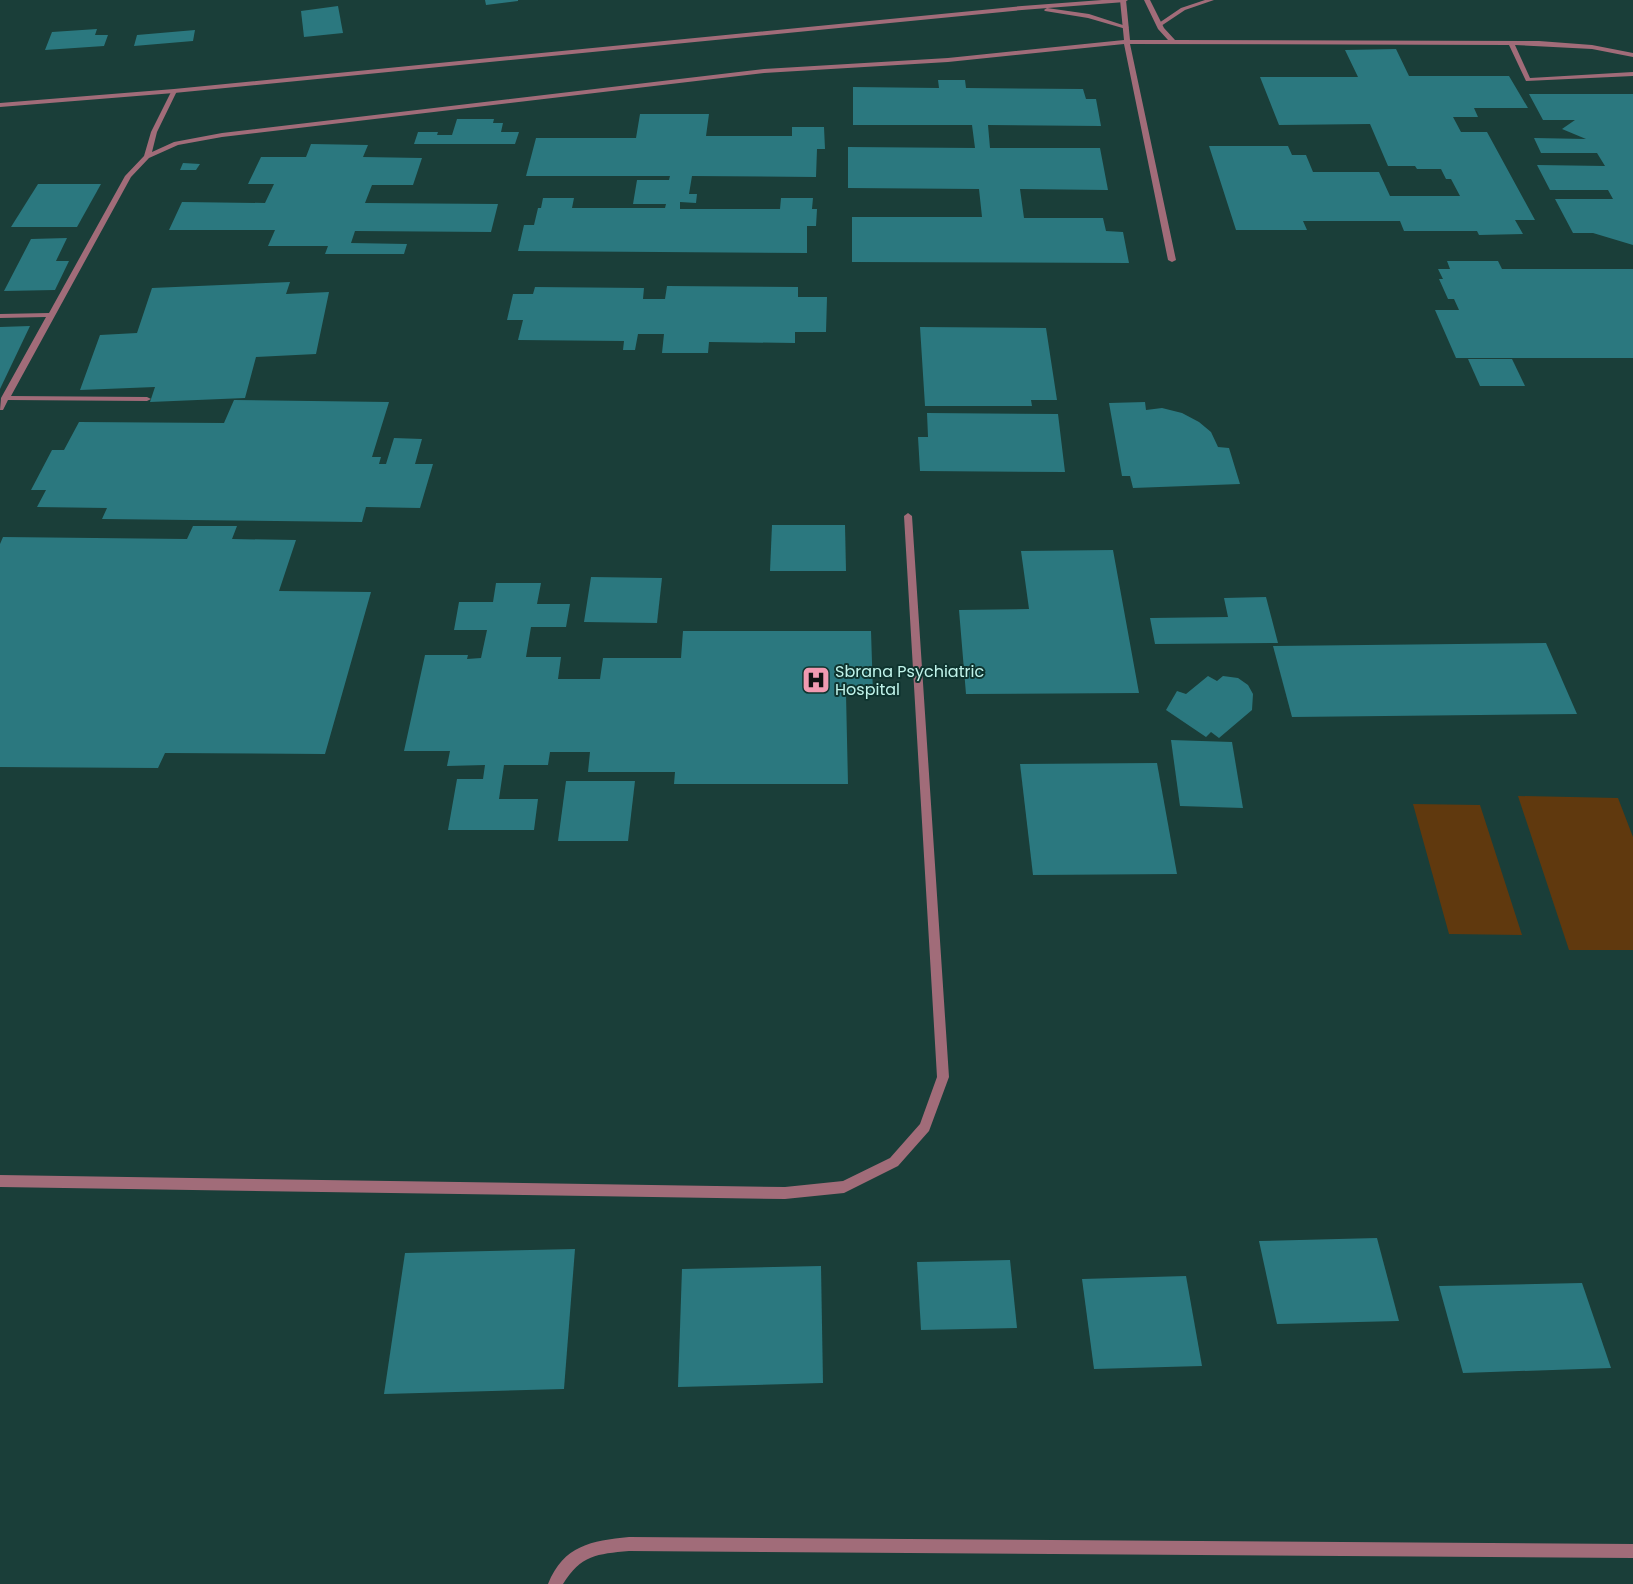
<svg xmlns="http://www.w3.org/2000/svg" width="1633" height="1584" viewBox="0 0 1633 1584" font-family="Poppins,sans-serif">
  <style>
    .green { fill: #60390e }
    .building { fill: #2b787f }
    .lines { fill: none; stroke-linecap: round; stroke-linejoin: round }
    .service { fill: #a16c79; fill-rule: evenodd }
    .minor { fill: #a16c79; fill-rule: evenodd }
    .tertiary { fill: #a16c79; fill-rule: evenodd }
    .labels { text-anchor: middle; stroke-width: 4; stroke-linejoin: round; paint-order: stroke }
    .poi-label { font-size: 16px; fill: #c1f4eb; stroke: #0f342f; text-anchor: start }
  </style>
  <rect width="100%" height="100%" fill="#1a3e39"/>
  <g class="green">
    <path d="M1518,796l100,2 15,39v113h-64z"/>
    <path d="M1413,804l67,1 42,130 -73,-1z"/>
  </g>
  <g class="building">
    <path d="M485,0h33v1l-32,4z"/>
    <path d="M338,6l5,27 -39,4 -3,-26z"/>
    <path d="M97,29l-2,6h13l-4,11 -59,4 7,-18z"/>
    <path d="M195,30l-2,11 -59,5 3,-11z"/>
    <path d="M1396,49l13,27h100l19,32h-54l4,9h-25l8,15h26l48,88h-20l8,14 -44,1 -2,-4h-73l-4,-10h-97l4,9h-71l-27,-84h79l4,9h14l7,17h66l11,24h70l-9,-17h-5l-5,-10h-24l-2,-3h-27l-18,-42 -91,1 -19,-48h98l-13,-27z"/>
    <path d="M938,80h27l1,8 117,1 3,10h10l5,27 -113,-1 2,23h110l8,42 -88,-1 4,29h79l3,13 17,1 6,31 -277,-1v-45h130l-3,-28 -131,-1v-41l127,1 -3,-23h-119v-38l86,1z"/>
    <path d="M1529,94h104v151l-40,-12h-20l-18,-34h58l-5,-9h-58l-13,-25 68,1 -8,-13h-56l-7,-15 52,1 -24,-10 13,-9h-32z"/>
    <path d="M640,114h69l-3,22h86v-9h32l1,22h-8l-1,28 -124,-1 -3,18h8l-1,9 -16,-1v7h100l1,-11h32l-1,11h5l-1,17h-9v27l-289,-2 6,-26h10l4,-17h3l2,-10h31l-2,10h93l1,-4h-33l4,-24h32l1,-4h-144l10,-38h100z"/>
    <path d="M457,119h37l-1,4h10l-2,9h18l-4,12h-101l4,-12h20l-1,3h15z"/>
    <path d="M311,144l57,1 -5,12 59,1 -9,27h-41l-7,18 133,1 -7,28 -136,-1 -4,12 56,1 -3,10h-79l3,-8h-60l7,-16h-106l13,-28 83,1 9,-19h-26l13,-27h45z"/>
    <path d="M183,163l17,1 -4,6h-16z"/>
    <path d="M38,184h63l-24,43h-66z"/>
    <path d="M67,238l-11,23h13l-14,29 -51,1 27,-52z"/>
    <path d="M1447,261h51l4,8h131v89h-177l-21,-48h24l-5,-11h-6l-9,-20h4l-5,-10h12z"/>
    <path d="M290,282l-4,12 43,-2 -13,62 -60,3 -11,41 -95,4 5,-15 -75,3 20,-55 37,-2 15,-45z"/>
    <path d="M667,286l131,1v10h29l-1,35h-31v11l-86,-1 -1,11h-46l2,-19h-26l-3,16h-12l1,-9 -106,-1 5,-20h-16l6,-26h20l2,-7 109,1 -1,11h22z"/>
    <path d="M30,326l-30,63v-62z"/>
    <path d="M920,327l126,1 11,72h-26l1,6h-107z"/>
    <path d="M1468,359h44l13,27h-45z"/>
    <path d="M234,400l155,2 -17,55h9l-2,7h7l8,-26 28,1 -7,25h18l-13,44 -54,-1 -4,15 -260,-3 5,-11 -70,-1 9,-17h-15l21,-40h12l15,-28 145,1z"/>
    <path d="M1145,402l1,8 16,-2 20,5 17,9 12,10 7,15 11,1 11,36 -107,4 -3,-12h-8l-13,-73z"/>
    <path d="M927,413l131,1 7,58 -145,-1 -2,-34h10z"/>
    <path d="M772,525h73l1,46h-76z"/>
    <path d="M193,526h44l-5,13 64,1 -17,51 92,1 -46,162 -160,-1 -7,15 -158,-1v-223l3,-7 184,2z"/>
    <path d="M1113,550l26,143 -173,1 -7,-84 70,-1 -8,-58z"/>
    <path d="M591,577l71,1 -5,45 -73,-1z"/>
    <path d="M496,583h45l-4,21h33l-4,23h-35l-5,30h35l-3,22h42l3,-21h78l2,-27h188l2,63h-27l2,90h-174l1,-12h-87l2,-20h-40l-2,13h-44l-5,34h39l-4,31h-86l9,-51h26l2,-14 -38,1 3,-15h-46l21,-96h43l-1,4 14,-1 6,-28h-33l5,-28h34z"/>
    <path d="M1266,597l12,46 -123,1 -5,-26 78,-1 -4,-19z"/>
    <path d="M1546,643l31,71 -285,3 -19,-71z"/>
    <path d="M1208,676l9,5 6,-5 15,2 10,7 5,9 -1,16 -33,28 -8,-6 -5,5 -40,-27 11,-19 9,3z"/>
    <path d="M1171,740l61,2 11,66 -63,-2z"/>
    <path d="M1157,763l20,111 -144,1 -13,-111z"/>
    <path d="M566,781h69l-7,60h-70z"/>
    <path d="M1377,1238l22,83 -122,3 -18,-83z"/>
    <path d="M575,1249l-11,140 -180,5 21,-141z"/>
    <path d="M1010,1260l7,68 -96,2 -4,-68z"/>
    <path d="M821,1266l2,117 -145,4 4,-118z"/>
    <path d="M1186,1276l16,90 -108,3 -12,-90z"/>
    <path d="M1582,1283l29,85 -148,5 -24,-87z"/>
  </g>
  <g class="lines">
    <g class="service">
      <path d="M1120,0h6l4,40h38l-10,-11 -14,-29h6l14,28 11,12 364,1 53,4 41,8v4l-41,-8 -77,-4 15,33 103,-6v4l-107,5 -17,-36 -379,-1 46,216 -4,2 -4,-2 -44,-216 -176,18 -184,11 -542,64 -44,8 -29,13 -18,19 -120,219 136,1 4,2 -4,2 -139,-1 -5,10h-3l1,-12 45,-81 -46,1v-4l49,-1 76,-137 19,-20 7,-24 21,-42 5,1 -20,41 -5,20 22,-10 48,-9 542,-64 184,-11 176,-18z"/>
      <path d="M908,513l4,3 37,561 -20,54 -31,35 -54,27 -59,6 -785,-12v-12l785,12 58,-6 47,-23 30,-34 17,-47 -33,-561z"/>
    </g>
    <path class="minor" d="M629,1537l1004,7v14l-1004,-7c-32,3 -48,4 -66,33h-15c16,-39 43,-43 81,-47z"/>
    <g class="tertiary">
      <path d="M1102,0h26l-3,2 -103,8 -848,83 -174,14v-4l174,-14 848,-83z"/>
      <path d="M1205,0h9l-29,10 -24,16 -5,-1 25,-17z"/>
      <path d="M1047,8l42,6 40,13 -3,2 -38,-11 -43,-7 -1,-1z"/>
    </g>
  </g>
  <defs>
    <symbol id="hospital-square" viewBox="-11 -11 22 22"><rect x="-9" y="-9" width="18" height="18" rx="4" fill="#f19ab1" stroke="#0f342f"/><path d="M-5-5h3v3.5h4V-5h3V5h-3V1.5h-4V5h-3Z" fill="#111"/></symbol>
  </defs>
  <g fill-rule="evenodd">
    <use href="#hospital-square" x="800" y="664" width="32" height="32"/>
  </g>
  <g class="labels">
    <g class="poi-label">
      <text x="835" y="677">Sbrana Psychiatric<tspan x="835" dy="18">Hospital</tspan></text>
    </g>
  </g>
</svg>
